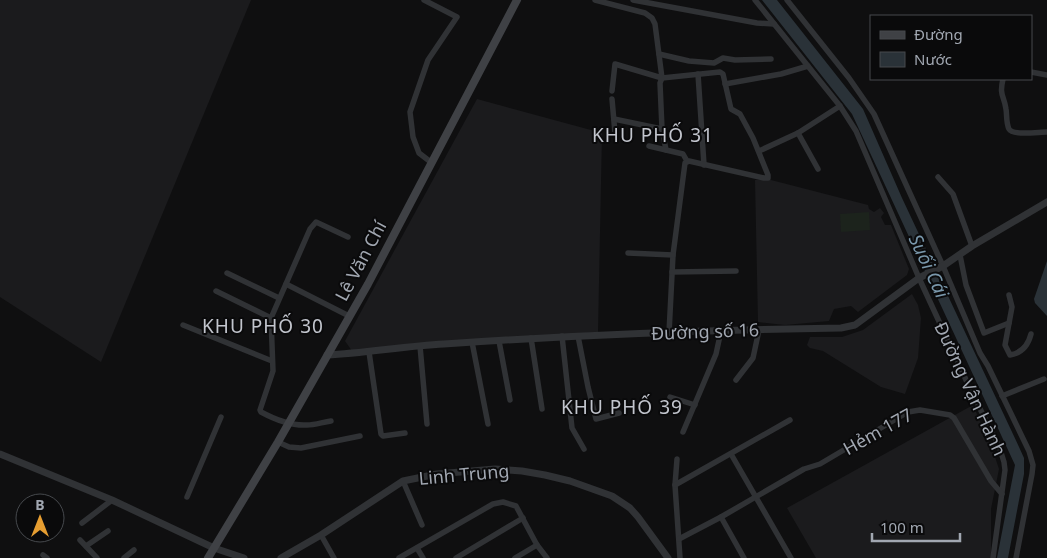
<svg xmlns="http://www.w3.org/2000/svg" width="1047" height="558" viewBox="0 0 1047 558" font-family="'Noto Sans',sans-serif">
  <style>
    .built { fill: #1b1b1d }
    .green { fill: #1c231c }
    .water { fill: #2a3238 }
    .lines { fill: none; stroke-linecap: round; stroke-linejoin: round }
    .minor { stroke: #303235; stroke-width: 5.5 }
    .tertiary { stroke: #303235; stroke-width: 7 }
    .secondary { stroke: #3f4145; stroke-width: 8 }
    .labels { text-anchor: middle; stroke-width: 4; stroke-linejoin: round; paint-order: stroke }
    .street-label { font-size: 18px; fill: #a1a7b1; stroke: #0a0a0b }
    .neighbourhood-label { font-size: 19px; letter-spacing: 1px; fill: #c2c5cd; stroke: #0a0a0b }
    .water-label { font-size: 19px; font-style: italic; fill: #7997ab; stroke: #0a0a0b }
  </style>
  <rect width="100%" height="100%" fill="#0f0f10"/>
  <g class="built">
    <path d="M0,0h251l-150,362 -101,-65z"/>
    <path d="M477,99l125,34 -4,199 -246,19 -7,-10z"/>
    <path d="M755,180h16l97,25 1,4 5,3 6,-4 4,5 -3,4 4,8h6l18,44 -2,6 -49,37 -7,-6 -17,3 -5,12 -44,4 -27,-3z"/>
    <path d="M912,294l6,11 3,13 -3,40 -13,36 -24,-7 -58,-36 -13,-3 -3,-3 3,-8h32l21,-7z"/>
    <path d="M973,405l21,49 5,15 -8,40v49h-175l-29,-50z"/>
  </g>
  <path class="green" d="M869,212l1,18 -29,2 -1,-18z"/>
  <g class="water">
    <path d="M762,0h15l86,109 39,89 117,249 5,11v16l-16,84h-11l18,-93 -163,-351z"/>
    <path d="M1047,261v55l-12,-13 -1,-4z"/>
  </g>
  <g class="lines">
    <g class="minor">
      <path d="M424,0l33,17 -29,43 -18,52 3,25 6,16 13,10"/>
      <path d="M595,0l50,13 7,5 3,6 7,54 -2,5 2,46 4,21 17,4 4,7"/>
      <path d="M633,0l124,23 17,1"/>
      <path d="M755,0l85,106 16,25 63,147 54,117 26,51 5,16 1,8 -12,88"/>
      <path d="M787,0l62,78 25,36 69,152 37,87 8,13 41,85 4,14 -1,9 -16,84"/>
      <path d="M659,54l30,7 25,2 9,-5 12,2 36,-1"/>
      <path d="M1031,72l16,3"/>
      <path d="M698,74l6,91"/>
      <path d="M1003,79c-4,17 1,16 3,30 1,6 0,14 3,20 4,7 29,3 38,3"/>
      <path d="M725,84l56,-10 27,-8"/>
      <path d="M612,91l3,-27 47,14 58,-6 3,2 8,35 9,5 13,24 15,37v3h-4l-75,-17 -4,2 -12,92 -4,78"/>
      <path d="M612,99l3,34"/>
      <path d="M614,119l48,10"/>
      <path d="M798,133l20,36"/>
      <path d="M649,146l17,4"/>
      <path d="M759,151l39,-18 42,-27"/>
      <path d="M938,177l15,17 19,52"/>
      <path d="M628,253l45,2"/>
      <path d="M960,255l6,30 18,48 25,-10"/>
      <path d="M672,272l64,-1"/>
      <path d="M227,273l52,25"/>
      <path d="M286,284l63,32"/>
      <path d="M216,291l55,27"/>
      <path d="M1009,295l3,12 -7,38 5,10c12,-2 18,-9 21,-21"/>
      <path d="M183,325l89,36"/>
      <path d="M562,336l10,92 12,21"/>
      <path d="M578,336l10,51 8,32 23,-6"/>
      <path d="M531,338l11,71"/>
      <path d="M499,341l11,59"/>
      <path d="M472,342l16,82"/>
      <path d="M420,346l7,78"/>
      <path d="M369,352l12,82 2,2 22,-3"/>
      <path d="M736,380l17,-22 6,-28"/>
      <path d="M1002,396l42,-17"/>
      <path d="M670,397l25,8"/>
      <path d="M331,421c-8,1 -16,4 -24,4 -15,1 -33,-6 -46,-13l-1,-2 13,-39 -2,-53 39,-89 6,-7 32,15"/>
      <path d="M683,432l33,-78 5,-23"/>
      <path d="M278,442l11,5 12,1 59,-12"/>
      <path d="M731,454l60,104"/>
      <path d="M677,459l-2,26 5,73"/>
      <path d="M403,481l19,44"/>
      <path d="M675,485l115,-65"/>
      <path d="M187,497l34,-80"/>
      <path d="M721,517l23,41"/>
      <path d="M82,523l30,-23"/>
      <path d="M321,535l13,23"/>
      <path d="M679,539l42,-22 83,-48 16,-5 88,-52 12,-2 30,5 4,3 37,63 11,13"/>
      <path d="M80,540l17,18"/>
      <path d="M86,546l22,-15"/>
      <path d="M417,548l6,10"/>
      <path d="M43,555l4,3"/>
      <path d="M124,558l10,-8"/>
      <path d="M399,558l94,-54 10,-2 13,4 21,39 10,13"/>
      <path d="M456,558l67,-40"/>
      <path d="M515,558l22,-13"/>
    </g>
    <g class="tertiary">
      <path d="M327,355c39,-2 78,-9 117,-11 132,-9 264,-14 397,-16l14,-3 64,-47 24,-12 29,-20 75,-44"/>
      <path d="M0,454l112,46 102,48 30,10"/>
      <path d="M281,558l40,-23 82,-54 34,-7 58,-5 27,2 23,4 25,6 42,15 18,12 8,9 30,41"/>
    </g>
    <path class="secondary" d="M208,558l70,-116 90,-158 149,-284"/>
  </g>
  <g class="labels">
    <g class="street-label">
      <text transform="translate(361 261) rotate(-62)" y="6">Lê Văn Chí</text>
      <text transform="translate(705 332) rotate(-2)" y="6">Đường số 16</text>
      <text transform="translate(970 389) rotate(65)" y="6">Đường Vận Hành</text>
      <text transform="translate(878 432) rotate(-29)" y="6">Hẻm 177</text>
      <text transform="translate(464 475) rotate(-5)" y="6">Linh Trung</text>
    </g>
    <g class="neighbourhood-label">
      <text x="653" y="142">KHU PHỐ 31</text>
      <text x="263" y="333">KHU PHỐ 30</text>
      <text x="622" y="414">KHU PHỐ 39</text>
    </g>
    <g class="water-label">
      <text transform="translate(929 266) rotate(65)" y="7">Suối Cái</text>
    </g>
  </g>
  <rect x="870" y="15" width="162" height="65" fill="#0a0a0b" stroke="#46494d"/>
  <rect x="880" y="31" width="25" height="8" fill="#3f4145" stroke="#46494d"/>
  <text x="914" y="40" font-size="15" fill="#a1a7b1">Đường</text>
  <rect x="880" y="52" width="25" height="15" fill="#2a3238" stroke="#46494d"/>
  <text x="914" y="65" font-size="15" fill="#a1a7b1">Nước</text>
  <g transform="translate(40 518)"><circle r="24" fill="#0a0a0b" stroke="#46494d"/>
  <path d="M0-4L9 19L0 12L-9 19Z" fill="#e69d31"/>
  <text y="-8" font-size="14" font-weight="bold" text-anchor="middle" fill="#a1a7b1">B</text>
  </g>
  <path d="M872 533v8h88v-8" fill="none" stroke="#a1a7b1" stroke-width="2.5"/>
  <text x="880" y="533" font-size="15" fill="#a1a7b1" stroke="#0a0a0b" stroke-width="4" paint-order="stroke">100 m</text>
</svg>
